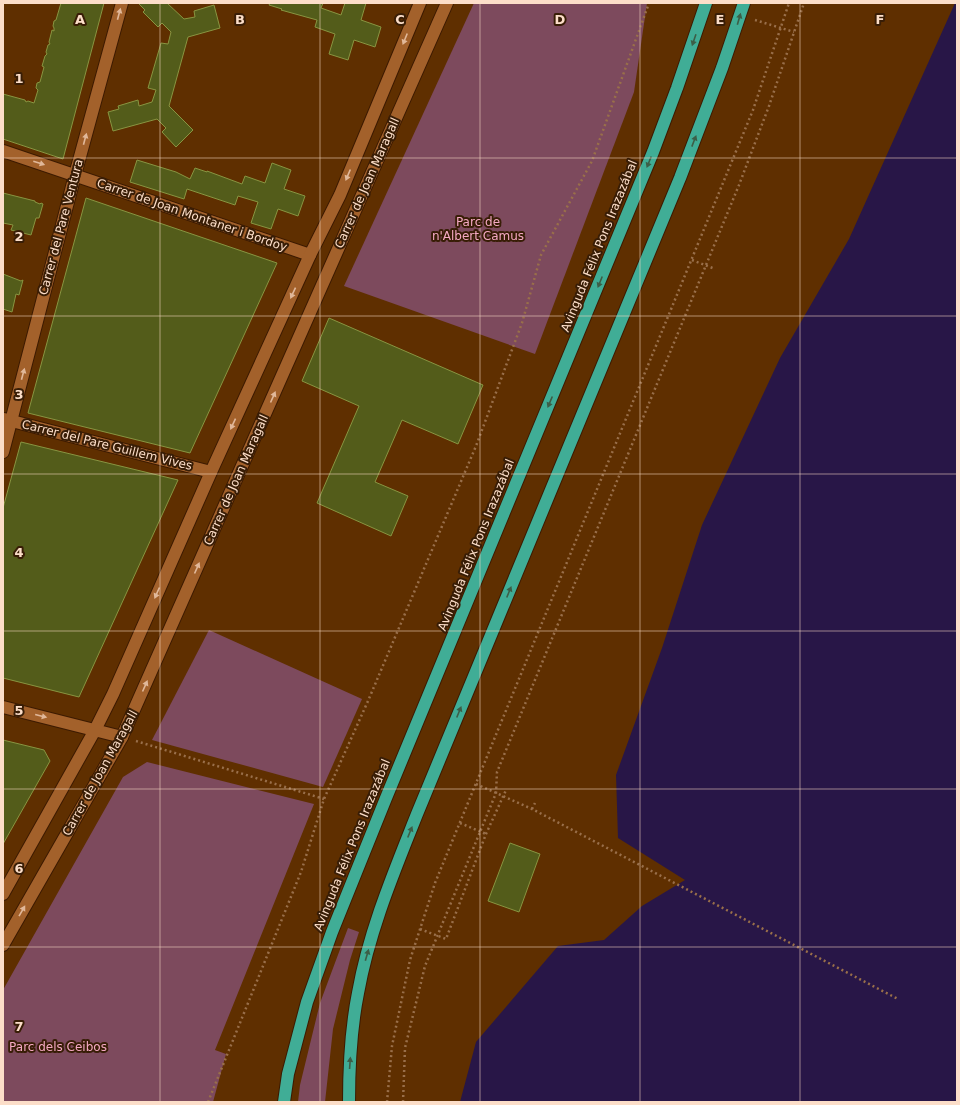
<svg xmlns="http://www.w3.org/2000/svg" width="960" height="1105" viewBox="0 0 960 1105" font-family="'DejaVu Sans',sans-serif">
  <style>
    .green { fill: #7d4a5d }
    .water { fill: #281647 }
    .building { fill: #535c1a; stroke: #889541 }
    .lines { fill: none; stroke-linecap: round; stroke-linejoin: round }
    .minor-casing { stroke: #3c1a00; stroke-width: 14 }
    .highway-casing { stroke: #3c1a00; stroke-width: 14 }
    .path { stroke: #996f4a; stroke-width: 2.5; stroke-dasharray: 2 3; stroke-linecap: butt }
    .minor { stroke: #a3612b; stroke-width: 12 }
    .highway { stroke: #40ad96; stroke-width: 12 }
    .oneway { fill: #e1b89a }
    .oneway2 { fill: #3c5e47 }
    .grid { fill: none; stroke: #fcdec9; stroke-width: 1; stroke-opacity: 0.55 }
    .labels { text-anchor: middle; stroke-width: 4; stroke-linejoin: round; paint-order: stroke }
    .street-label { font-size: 12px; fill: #fcdec9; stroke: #381d06 }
    .park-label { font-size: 12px; fill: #f5a9c4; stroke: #381d06 }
    .grid-label { font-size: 13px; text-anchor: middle; font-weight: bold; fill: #fcdec9; stroke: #381d06; stroke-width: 4; stroke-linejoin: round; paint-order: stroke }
  </style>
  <rect width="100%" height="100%" fill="#5f2f00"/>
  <g class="green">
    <path d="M474,3h173l-13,89 -99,262 -191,-68z"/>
    <path d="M209,630l153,69 -39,88 -171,-47z"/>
    <path d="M147,762l167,42 -99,246 11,4 -13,48h-210v-112l120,-213z"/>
    <path d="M348,928l11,4 -9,28 -17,69 -8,73h-27l2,-17 20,-82z"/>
  </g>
  <path class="water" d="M955,3h2v1099h-497l16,-60 82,-96 46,-6 38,-34 43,-26 -67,-42 -2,-63 46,-127 40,-123 78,-167 69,-119z"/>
  <g class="building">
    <path d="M61,3h43l-41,156 -60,-20v-45l22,6 1,2 2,-1 6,2 4,-13 -2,-2 1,-5 3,-1 4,-15 -2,-1 3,-10 2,-2 -1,-2 2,-7 2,-1 -1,-2 3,-12 2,1v-3l-1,-2 1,-5 2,-1z"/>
    <path d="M138,3h29l17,16 11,-2 -1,-6 20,-6 6,23 -32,9 -19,69 24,24 -17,17 -14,-15 4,-4 -9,-9 -44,12 -5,-19 11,-3 -1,-3 20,-6 1,6 13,-4 4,-12 -8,-2 13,-45 7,1 3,-12 -9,-9 -4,4 -15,-15 2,-2z"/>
    <path d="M270,3h53l-2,5 20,7 4,-12h21l-5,17 20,7 -6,20 -21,-7 -6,20 -19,-6 6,-20 -20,-7 2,-7 -36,-10 1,-1 -13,-4z"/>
    <path d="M137,160l39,12 14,7 5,-11 12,4v-1l35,13 3,-8 20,7 7,-20 19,7 -7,19 21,7 -7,20 -20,-7 -7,20 -20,-6 7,-21 -20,-6 -3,9 -48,-16 -3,10 -54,-17z"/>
    <path d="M3,193l32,8v1l5,2 1,-1 2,1 -4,14h-3l-5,17 -20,-5 2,-5 -10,-2z"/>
    <path d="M86,198l191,65 -87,190 -162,-40z"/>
    <path d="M3,274l18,7 2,-1 -4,15 -3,-1 -4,18 -9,-3z"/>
    <path d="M329,318l154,67 -25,59 -56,-24 -27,62 33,14 -17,40 -74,-33 42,-97 -57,-25z"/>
    <path d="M21,442l157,38 -99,217 -76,-19v-170z"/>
    <path d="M3,740l41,10 6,11 -47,83z"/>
    <path d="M510,843l30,11 -21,58 -31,-11z"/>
  </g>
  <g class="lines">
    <defs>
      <g id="minor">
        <path d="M3,151l307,104"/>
        <path d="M4,419l207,53"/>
        <path d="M3,452l72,-277 47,-172"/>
        <path d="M3,707l119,30"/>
        <path d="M3,894l92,-164 18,-36 98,-222 99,-217 30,-60 80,-192"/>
        <path d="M3,945l119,-208 325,-734"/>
      </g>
      <g id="highway">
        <path d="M284,1102l4,-28 19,-72 25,-70 54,-134 267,-646 24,-64 29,-85"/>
        <path d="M349,1102c0,-36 2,-74 9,-109 11,-62 36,-121 59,-179l263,-636 42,-110 22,-65"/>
      </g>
    </defs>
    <use href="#minor" class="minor-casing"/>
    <use href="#highway" class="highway-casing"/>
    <g class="path">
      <path d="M755,20l39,12"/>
      <path d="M692,260l23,9"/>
      <path d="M136,741l188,58"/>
      <path d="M476,784l56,25 366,190"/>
      <path d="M532,809l3,-6"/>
      <path d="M460,823l26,11"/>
      <path d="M420,929l26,10 40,-105 20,-44"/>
      <path d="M208,1102l93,-230 23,-73 44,-98 108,-255 46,-123 19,-68 51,-94 57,-158"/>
      <path d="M387,1102l5,-56 18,-86 25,-77 318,-773 36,-107"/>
      <path d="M403,1102l2,-54 20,-82 71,-173 1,-21 242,-587 30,-79 35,-103"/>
    </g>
    <use href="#minor" class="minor"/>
    <use href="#highway" class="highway"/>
  </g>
  <defs><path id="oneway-solid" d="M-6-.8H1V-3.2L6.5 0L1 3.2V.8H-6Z"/></defs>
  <g class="oneway">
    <use href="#oneway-solid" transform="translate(119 14) rotate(-75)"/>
    <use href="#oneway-solid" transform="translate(405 39) rotate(112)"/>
    <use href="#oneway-solid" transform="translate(85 139) rotate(-75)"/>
    <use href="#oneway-solid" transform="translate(39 163) rotate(18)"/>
    <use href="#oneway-solid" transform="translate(348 175) rotate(113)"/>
    <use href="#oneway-solid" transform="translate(293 293) rotate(115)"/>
    <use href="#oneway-solid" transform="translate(23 374) rotate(-75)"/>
    <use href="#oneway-solid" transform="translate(273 397) rotate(-66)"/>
    <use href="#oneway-solid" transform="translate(233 424) rotate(115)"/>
    <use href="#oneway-solid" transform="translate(197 568) rotate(-66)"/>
    <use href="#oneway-solid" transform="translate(157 593) rotate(114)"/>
    <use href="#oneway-solid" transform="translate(145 686) rotate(-66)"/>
    <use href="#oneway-solid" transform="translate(41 716) rotate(14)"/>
    <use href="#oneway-solid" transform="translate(22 911) rotate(-60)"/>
  </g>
  <g class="oneway2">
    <use href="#oneway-solid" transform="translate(739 19) rotate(-74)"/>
    <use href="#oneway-solid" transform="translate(694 40) rotate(109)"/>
    <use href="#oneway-solid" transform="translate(694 141) rotate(-69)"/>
    <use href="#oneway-solid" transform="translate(649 162) rotate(112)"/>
    <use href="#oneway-solid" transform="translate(600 282) rotate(112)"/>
    <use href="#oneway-solid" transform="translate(550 402) rotate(113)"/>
    <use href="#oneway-solid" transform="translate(509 592) rotate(-68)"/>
    <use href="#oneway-solid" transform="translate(459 712) rotate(-68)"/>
    <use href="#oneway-solid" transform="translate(410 832) rotate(-68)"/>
    <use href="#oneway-solid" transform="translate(367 955) rotate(-74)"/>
    <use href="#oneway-solid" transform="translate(350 1063) rotate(-86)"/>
  </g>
  <path class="grid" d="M160,3v1099M320,3v1099M480,3v1099M640,3v1099M800,3v1099M3,158h954M3,316h954M3,474h954M3,631h954M3,789h954M3,947h954"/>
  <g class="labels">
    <g class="street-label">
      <text transform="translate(367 183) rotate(-66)" y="4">Carrer de Joan Maragall</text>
      <text transform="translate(192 215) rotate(19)" y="4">Carrer de Joan Montaner i Bordoy</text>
      <text transform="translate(61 227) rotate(-75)" y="4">Carrer del Pare Ventura</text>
      <text transform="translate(599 246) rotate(-68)" y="4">Avinguda Félix Pons Irazazábal</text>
      <text transform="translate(107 445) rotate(14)" y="4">Carrer del Pare Guillem Vives</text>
      <text transform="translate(236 480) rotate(-66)" y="4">Carrer de Joan Maragall</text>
      <text transform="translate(476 545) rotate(-68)" y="4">Avinguda Félix Pons Irazazábal</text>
      <text transform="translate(100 773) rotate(-61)" y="4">Carrer de Joan Maragall</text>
      <text transform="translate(352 845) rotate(-68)" y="4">Avinguda Félix Pons Irazazábal</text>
    </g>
    <g class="park-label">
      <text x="478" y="226">Parc de<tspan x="478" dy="14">n'Albert Camus</tspan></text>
      <text x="58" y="1051">Parc dels Ceibos</text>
    </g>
  </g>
  <g class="grid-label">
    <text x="80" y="24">A</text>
    <text x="240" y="24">B</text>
    <text x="400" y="24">C</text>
    <text x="560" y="24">D</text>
    <text x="720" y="24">E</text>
    <text x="880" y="24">F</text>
    <text x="19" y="83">1</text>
    <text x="19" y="241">2</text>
    <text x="19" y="399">3</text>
    <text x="19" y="557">4</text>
    <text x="19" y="715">5</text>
    <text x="19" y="873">6</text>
    <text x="19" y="1031">7</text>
  </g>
  <rect width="960" height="1105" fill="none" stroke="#fcdec9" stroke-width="8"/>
</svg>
